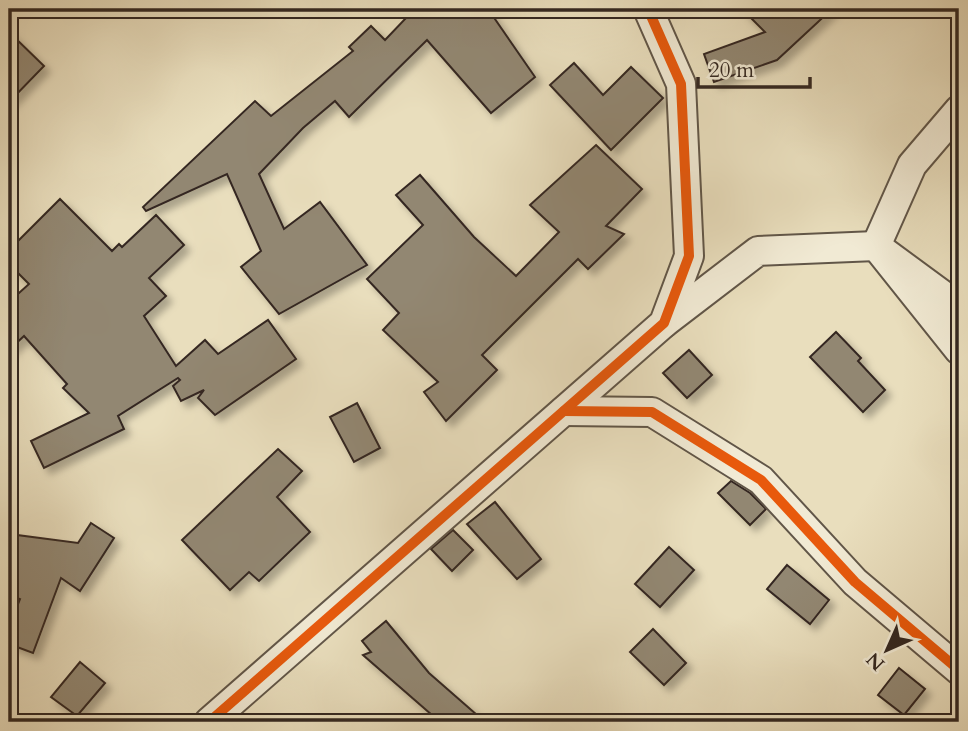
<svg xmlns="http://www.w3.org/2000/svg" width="968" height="731" viewBox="0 0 968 731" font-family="Cardo,serif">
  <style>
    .building { fill: #928772; stroke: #342821; stroke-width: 2; filter: url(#shadow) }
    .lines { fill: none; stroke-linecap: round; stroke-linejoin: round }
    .street-casing { stroke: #615648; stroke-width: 32 }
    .street { stroke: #f1ead4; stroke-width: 28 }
    .cycleway-casing { stroke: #f1ead4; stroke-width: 15 }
    .cycleway { stroke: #e8590c; stroke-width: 10 }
  </style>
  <defs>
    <filter id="shadow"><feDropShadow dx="6" dy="6" stdDeviation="3.5" flood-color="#0004"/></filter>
  </defs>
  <rect width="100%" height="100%" fill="#e9debd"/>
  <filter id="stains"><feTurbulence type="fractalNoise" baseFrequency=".00286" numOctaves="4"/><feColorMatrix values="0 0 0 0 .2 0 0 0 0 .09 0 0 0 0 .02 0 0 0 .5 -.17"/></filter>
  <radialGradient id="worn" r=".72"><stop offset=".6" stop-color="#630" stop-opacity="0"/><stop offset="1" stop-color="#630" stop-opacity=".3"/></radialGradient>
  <g class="building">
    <path d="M400,9h88l47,68 -44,36 -64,-73 -78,77 -14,-16 -32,27 -44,46 25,55 36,-27 47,63 -88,49 -38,-47 20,-16 -34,-77 -81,37 -3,-4 112,-106 16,15 82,-65 -4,-4 22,-21 14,14 22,-23z"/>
    <path d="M742,9h90l-55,51 -63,22 -10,-28 61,-22z"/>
    <path d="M9,32l35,34 -35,36z"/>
    <path d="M574,63l29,32 28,-28 32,31 -52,52 -61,-65z"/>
    <path d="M596,145l46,44 -36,37 18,8 -36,35 -10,-10 -96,96 15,15 -51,51 -22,-29 14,-10 -55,-52 16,-17 -32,-34 56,-54 -27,-30 24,-20 54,62 42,39 43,-44 -29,-27z"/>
    <path d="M60,199l52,52 7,-7 3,3 34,-32 28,30 -35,33 17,18 -22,20 32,50 29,-26 13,14 50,-34 28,39 -81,56 -17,-17 6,-8 -23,11 -8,-15 7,-6 -2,-2 -60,38 6,13 -80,39 -13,-27 58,-28 -26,-25 4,-4 -43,-48 -15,14v-48l20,-18 -20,-20v-14z"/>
    <path d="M836,332l25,26 -3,3 27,29 -22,22 -53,-55z"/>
    <path d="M689,350l23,25 -25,23 -24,-25z"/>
    <path d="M357,403l23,45 -26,14 -24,-45z"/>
    <path d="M278,449l24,22 -25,26 33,35 -51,49 -10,-9 -19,18 -48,-50z"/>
    <path d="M731,481l19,12 16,16 -16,16 -32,-32z"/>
    <path d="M495,502l46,57 -24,20 -50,-55z"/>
    <path d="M91,523l23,15 -34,53 -19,-13 -28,75 -24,-9v-17l11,-28 -11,-4v-61l69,9z"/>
    <path d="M453,530l20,20 -21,21 -21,-22z"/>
    <path d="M669,547l25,23 -34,37 -25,-23z"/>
    <path d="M787,565l42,35 -19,24 -43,-35z"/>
    <path d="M386,621l43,52 56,49h-45l-77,-67 8,-3 -9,-11z"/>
    <path d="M653,629l33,34 -22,22 -34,-33z"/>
    <path d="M80,662l25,21 -28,33 -26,-19z"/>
    <path d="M899,668l26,21 -21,26 -26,-20z"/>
  </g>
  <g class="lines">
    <defs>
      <g id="street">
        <path d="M959,110l-47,55 -36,81 83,104"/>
        <path d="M664,323l94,-72 118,-5 83,61"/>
        <path d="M564,411l88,1 109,68 94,102 104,88"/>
        <path d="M209,722l455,-399 25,-67 -8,-172 -33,-75"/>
      </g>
    </defs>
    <use href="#street" class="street-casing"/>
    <use href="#street" class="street"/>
    <defs>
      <g id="cycleway">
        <path d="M564,411l88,1 109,68 94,102 104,88"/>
        <path d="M209,722l455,-399 25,-67 -8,-172 -33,-75"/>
      </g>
    </defs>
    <use href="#cycleway" class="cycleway-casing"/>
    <use href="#cycleway" class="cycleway"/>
  </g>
  <rect width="968" height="731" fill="none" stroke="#e9debd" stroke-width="35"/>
  <rect x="10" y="10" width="947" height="710" fill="none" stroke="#342821" stroke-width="3.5"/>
  <rect x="18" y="18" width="933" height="696" fill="none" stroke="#342821" stroke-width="2"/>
  <g transform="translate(887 650) rotate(225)" stroke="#f1ead4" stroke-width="5" paint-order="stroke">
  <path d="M0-5L12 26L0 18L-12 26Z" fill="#342821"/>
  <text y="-10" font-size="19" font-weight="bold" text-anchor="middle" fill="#342821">N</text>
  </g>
  <path d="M698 77v10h112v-10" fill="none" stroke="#342821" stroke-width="3.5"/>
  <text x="709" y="77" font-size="21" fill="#342821" stroke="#f1ead4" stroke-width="5" paint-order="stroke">20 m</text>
  <rect width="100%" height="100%" filter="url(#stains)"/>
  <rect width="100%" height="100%" fill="url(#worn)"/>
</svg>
